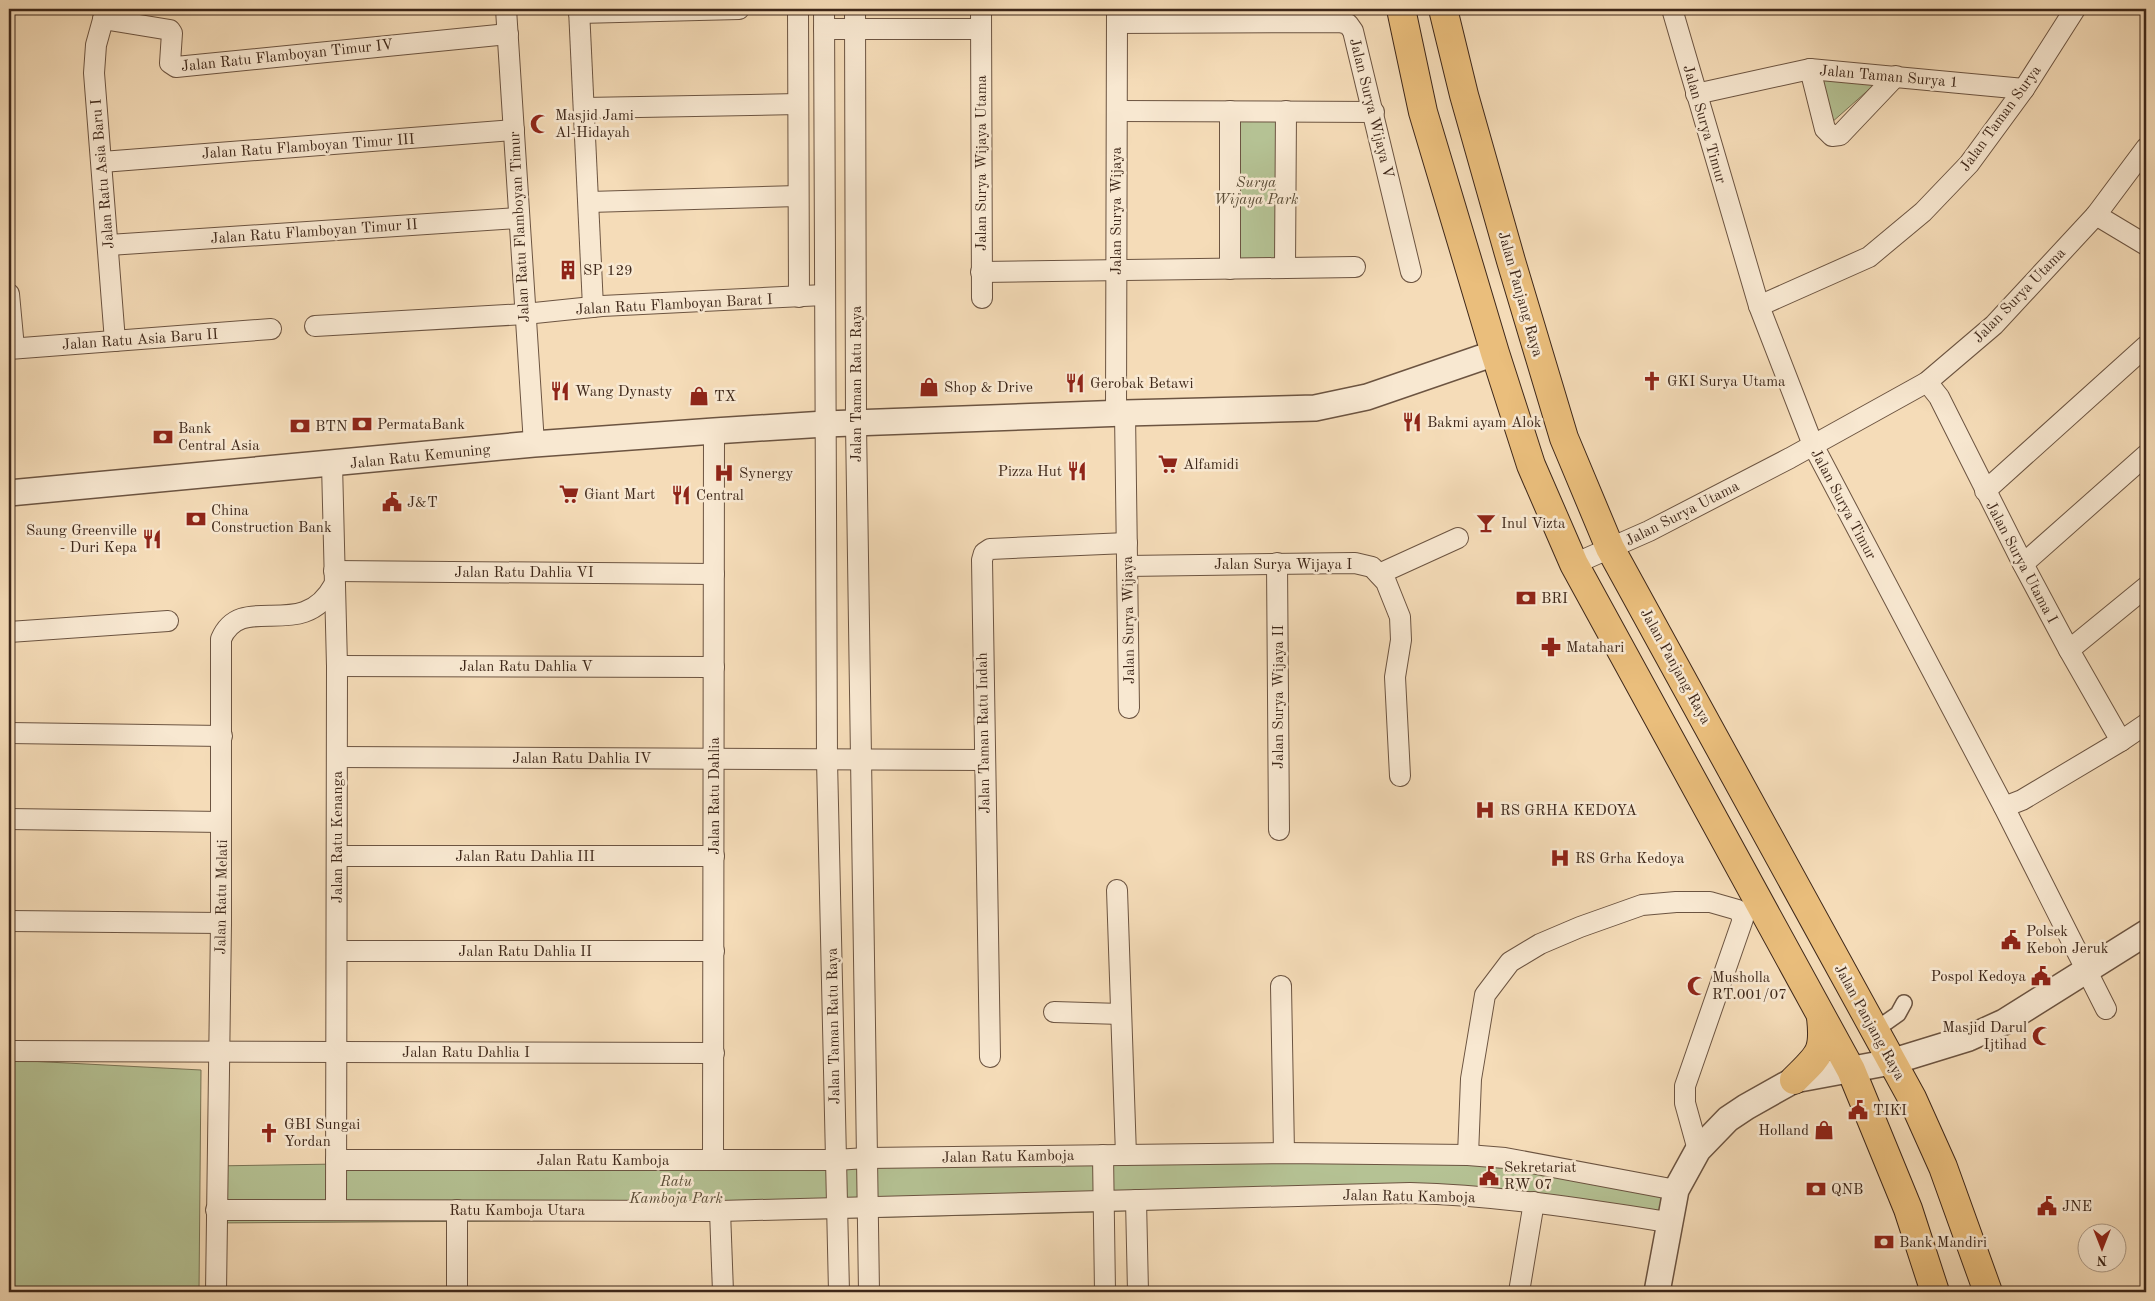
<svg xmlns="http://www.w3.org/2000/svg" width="2155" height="1301" viewBox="0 0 2155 1301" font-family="'Old Standard TT',serif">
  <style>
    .green { fill: #b5c294; stroke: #7a7456 }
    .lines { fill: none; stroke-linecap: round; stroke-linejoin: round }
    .pedestrian-casing { stroke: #6c5441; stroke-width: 18 }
    .minor-casing { stroke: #6c5441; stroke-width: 22 }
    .tertiary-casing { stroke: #6c5441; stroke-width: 28 }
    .primary-casing { stroke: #3e2719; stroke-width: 30 }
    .pedestrian { stroke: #f8e8d1; stroke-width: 15 }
    .minor { stroke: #f8e8d1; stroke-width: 20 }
    .tertiary { stroke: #f8e8d1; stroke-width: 25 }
    .primary { stroke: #eabe7c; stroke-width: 28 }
    .labels { text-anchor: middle; stroke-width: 5; stroke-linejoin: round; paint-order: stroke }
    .street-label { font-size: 15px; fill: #3e2719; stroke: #f8e8d1 }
    .poi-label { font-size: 15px; fill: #3e2719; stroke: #f8e8d1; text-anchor: start }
    .park-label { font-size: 15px; font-style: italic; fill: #5c4e38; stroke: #f8e8d1 }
  </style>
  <rect width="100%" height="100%" fill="#f5dcb8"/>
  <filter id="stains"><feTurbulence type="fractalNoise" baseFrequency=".004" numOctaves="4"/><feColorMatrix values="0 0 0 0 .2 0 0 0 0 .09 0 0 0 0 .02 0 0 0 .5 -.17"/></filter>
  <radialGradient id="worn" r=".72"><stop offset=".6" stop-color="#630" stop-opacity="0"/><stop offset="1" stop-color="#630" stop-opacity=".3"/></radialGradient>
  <g class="green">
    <path d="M1821,78l53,7 -43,38z"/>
    <path d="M1232,120h50l-2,141h-50z"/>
    <path d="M9,1060l192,10 -2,222h-190z"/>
    <path d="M1468,1157l201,21 -10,52 -202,-32 -361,14 -281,7 -605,4 2,-57 506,-8z"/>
  </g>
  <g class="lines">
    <defs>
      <path id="pedestrian" d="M1874,1031l24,-17 6,-11"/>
      <g id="minor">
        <path d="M106,9l-10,36 -2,28 21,268"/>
        <path d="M506,9l28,435"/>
        <path d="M579,9l14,298"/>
        <path d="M798,9l1,288"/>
        <path d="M824,9l3,751 12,532"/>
        <path d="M855,9l1,415 13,868"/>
        <path d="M981,9l1,289"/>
        <path d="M1672,9l87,297 54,139 191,362 102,202"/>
        <path d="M579,13l160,-4"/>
        <path d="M103,19l67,11 2,3 -2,30 6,4 332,-33"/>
        <path d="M1117,23l223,-1 8,2 5,7 58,241"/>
        <path d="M824,29h157"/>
        <path d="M1810,69l15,60 7,7 8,-1 56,-59"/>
        <path d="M1696,94l114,-25 214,20"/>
        <path d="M584,108l214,-4"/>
        <path d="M1117,111l257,1"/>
        <path d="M102,162l412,-32"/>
        <path d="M589,202l209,-6"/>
        <path d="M2096,215l50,30"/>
        <path d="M109,245l410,-27"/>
        <path d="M1285,268l1,-157"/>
        <path d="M1230,269v-158"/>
        <path d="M981,272l374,-5"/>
        <path d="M9,294l5,54"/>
        <path d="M1759,306l110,-49 54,-45 46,-48 55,-75 51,-80"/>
        <path d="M315,326l210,-12 77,-8 222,-11"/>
        <path d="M9,349l262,-20"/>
        <path d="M1927,382l12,15 84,167 46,86 52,91"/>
        <path d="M1116,413l1,-404"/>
        <path d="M1125,413l4,295"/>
        <path d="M332,464l5,202 -1,544"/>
        <path d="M1985,491l161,-145"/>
        <path d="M1277,563l2,267"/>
        <path d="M1574,564l75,-33 141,-73 137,-76 67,-57 102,-110 50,-67"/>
        <path d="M2023,564l123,-109"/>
        <path d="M1127,566l228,-3 17,4 14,15 14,35 1,23 -6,37 5,99"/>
        <path d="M334,571l380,3"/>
        <path d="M1379,574l79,-36"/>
        <path d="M9,632l159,-11"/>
        <path d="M2069,650l77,-63"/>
        <path d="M337,666l377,1"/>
        <path d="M9,733l213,3"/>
        <path d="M337,757l646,3"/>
        <path d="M2004,807l18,-7 99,-59 25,-17"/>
        <path d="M9,819l212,3"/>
        <path d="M337,856h377"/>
        <path d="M1117,890l9,265"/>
        <path d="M9,921l212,2"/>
        <path d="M337,951h377"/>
        <path d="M1281,986l3,167"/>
        <path d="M1054,1012l67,2"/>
        <path d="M9,1051l705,2"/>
        <path d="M990,1057l-8,-497 2,-7 6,-4 137,-6"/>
        <path d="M1103,1155l2,137"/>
        <path d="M1468,1155l3,-76 14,-84 25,-33 30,-18 40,-17 62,-22 34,-3h34l28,8 5,9 -58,167v17l13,47"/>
        <path d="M336,1160h500l30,-2 418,-5 184,2 37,3 171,32"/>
        <path d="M713,1160l1,-729"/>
        <path d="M1136,1200l2,92"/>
        <path d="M216,1210l504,1 690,-18c87,2 173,16 259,29"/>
        <path d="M457,1210v82"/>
        <path d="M720,1211l3,81"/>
        <path d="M216,1292l5,-369v-284c21,-49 81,5 113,-54"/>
        <path d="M1519,1292l15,-90"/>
      </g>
      <g id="tertiary">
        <path d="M9,493l525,-49 180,-13 111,-7 300,-11 190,-5 52,-11 128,-44"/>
        <path d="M1657,1292l19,-102 22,-40 30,-31 18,-12 48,-27 97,-18 78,-24 35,-16 142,-89"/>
      </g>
      <g id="primary">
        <path d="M1401,9l22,103 72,241 36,112 43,99 277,506 57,139 27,83"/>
        <path d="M1443,9l21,86 47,166 53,177 46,110 302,550 31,69 45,125"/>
        <path d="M1794,1080c25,-25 31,-27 27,-63"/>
      </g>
    </defs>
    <use href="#pedestrian" class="pedestrian-casing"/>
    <use href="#minor" class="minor-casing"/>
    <use href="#tertiary" class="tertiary-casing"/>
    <use href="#primary" class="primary-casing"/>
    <use href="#pedestrian" class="pedestrian"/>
    <use href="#minor" class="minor"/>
    <use href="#tertiary" class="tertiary"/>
    <use href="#primary" class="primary"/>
  </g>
  <defs>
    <symbol id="mosque-bare" viewBox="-9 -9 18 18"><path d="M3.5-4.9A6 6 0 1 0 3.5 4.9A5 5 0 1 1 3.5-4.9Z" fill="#8f2418" stroke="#f8e8d1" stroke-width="2.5" paint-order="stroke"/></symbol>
    <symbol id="building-bare" viewBox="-9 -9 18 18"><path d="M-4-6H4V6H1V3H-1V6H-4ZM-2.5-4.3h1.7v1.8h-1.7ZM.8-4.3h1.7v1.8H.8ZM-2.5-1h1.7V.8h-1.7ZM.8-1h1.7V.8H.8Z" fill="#8f2418" stroke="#f8e8d1" stroke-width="2.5" paint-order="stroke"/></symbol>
    <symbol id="church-bare" viewBox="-9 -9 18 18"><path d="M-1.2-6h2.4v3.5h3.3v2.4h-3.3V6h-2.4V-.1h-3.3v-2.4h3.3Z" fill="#8f2418" stroke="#f8e8d1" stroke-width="2.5" paint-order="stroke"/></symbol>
    <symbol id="restaurant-bare" viewBox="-9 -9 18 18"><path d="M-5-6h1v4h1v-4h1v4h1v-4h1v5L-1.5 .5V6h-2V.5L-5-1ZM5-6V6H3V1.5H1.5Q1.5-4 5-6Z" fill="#8f2418" stroke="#f8e8d1" stroke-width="2.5" paint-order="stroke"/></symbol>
    <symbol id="shop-bare" viewBox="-9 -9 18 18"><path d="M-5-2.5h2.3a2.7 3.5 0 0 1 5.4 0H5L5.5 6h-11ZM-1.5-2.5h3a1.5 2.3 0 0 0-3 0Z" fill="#8f2418" stroke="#f8e8d1" stroke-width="2.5" paint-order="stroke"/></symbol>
    <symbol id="bank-bare" viewBox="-9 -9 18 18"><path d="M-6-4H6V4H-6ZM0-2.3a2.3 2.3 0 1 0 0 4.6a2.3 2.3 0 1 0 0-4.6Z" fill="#8f2418" stroke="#f8e8d1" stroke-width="2.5" paint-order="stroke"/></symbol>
    <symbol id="supermarket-bare" viewBox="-9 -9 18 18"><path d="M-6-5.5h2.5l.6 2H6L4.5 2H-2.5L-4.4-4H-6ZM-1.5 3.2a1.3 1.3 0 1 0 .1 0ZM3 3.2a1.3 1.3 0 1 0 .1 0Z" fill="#8f2418" stroke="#f8e8d1" stroke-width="2.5" paint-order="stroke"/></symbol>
    <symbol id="hospital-bare" viewBox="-9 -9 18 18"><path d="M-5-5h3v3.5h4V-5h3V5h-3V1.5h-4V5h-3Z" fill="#8f2418" stroke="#f8e8d1" stroke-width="2.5" paint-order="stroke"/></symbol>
    <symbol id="civic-bare" viewBox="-9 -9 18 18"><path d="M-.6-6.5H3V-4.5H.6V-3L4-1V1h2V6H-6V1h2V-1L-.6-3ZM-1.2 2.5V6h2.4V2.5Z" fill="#8f2418" stroke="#f8e8d1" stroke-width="2.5" paint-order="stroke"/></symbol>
    <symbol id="bar-bare" viewBox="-9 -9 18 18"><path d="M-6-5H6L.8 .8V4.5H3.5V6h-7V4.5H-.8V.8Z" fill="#8f2418" stroke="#f8e8d1" stroke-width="2.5" paint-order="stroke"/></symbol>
    <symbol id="pharmacy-bare" viewBox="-9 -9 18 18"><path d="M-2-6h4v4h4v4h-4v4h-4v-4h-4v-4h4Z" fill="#8f2418" stroke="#f8e8d1" stroke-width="2.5" paint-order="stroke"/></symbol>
  </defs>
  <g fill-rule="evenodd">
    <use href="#mosque-bare" x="526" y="110" width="28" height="28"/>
    <use href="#building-bare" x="554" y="256" width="28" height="28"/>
    <use href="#church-bare" x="1638" y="367" width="28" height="28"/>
    <use href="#restaurant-bare" x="1061" y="369" width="28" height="28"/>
    <use href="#shop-bare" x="915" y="373" width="28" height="28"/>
    <use href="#restaurant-bare" x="546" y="377" width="28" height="28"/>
    <use href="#shop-bare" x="685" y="382" width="28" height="28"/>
    <use href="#restaurant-bare" x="1398" y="408" width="28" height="28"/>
    <use href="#bank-bare" x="348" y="410" width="28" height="28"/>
    <use href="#bank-bare" x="286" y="412" width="28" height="28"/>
    <use href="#bank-bare" x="149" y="423" width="28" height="28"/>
    <use href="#supermarket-bare" x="1154" y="450" width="28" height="28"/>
    <use href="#restaurant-bare" x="1063" y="457" width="28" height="28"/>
    <use href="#hospital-bare" x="710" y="459" width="28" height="28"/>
    <use href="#supermarket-bare" x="555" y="480" width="28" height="28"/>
    <use href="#restaurant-bare" x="667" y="481" width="28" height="28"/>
    <use href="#civic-bare" x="378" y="488" width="28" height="28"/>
    <use href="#bank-bare" x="182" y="505" width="28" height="28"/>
    <use href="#bar-bare" x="1472" y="509" width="28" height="28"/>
    <use href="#restaurant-bare" x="138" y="525" width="28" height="28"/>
    <use href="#bank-bare" x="1512" y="584" width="28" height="28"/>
    <use href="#pharmacy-bare" x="1537" y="633" width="28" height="28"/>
    <use href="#hospital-bare" x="1471" y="796" width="28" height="28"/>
    <use href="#hospital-bare" x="1546" y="844" width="28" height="28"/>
    <use href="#civic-bare" x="1997" y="926" width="28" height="28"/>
    <use href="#civic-bare" x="2027" y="962" width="28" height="28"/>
    <use href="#mosque-bare" x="1683" y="972" width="28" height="28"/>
    <use href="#mosque-bare" x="2028" y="1022" width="28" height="28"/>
    <use href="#civic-bare" x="1844" y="1096" width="28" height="28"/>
    <use href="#shop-bare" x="1810" y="1116" width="28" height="28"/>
    <use href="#church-bare" x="255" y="1119" width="28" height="28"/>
    <use href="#civic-bare" x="1475" y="1162" width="28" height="28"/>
    <use href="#bank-bare" x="1802" y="1175" width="28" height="28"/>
    <use href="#civic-bare" x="2033" y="1192" width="28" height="28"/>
    <use href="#bank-bare" x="1870" y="1228" width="28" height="28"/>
  </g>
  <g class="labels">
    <g class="street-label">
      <text transform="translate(287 55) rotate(-6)" y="5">Jalan Ratu Flamboyan Timur IV</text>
      <text transform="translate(1889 76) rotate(5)" y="5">Jalan Taman Surya 1</text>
      <text transform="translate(1372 108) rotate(76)" y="5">Jalan Surya Wijaya V</text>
      <text transform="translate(2000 118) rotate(-54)" y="5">Jalan Taman Surya</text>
      <text transform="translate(1705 124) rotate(74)" y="5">Jalan Surya Timur</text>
      <text transform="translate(308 146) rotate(-4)" y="5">Jalan Ratu Flamboyan Timur III</text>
      <text transform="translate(981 163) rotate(-90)" y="5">Jalan Surya Wijaya Utama</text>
      <text transform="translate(102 174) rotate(-95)" y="5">Jalan Ratu Asia Baru I</text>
      <text transform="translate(1116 211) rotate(-90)" y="5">Jalan Surya Wijaya</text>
      <text transform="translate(519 227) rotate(-93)" y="5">Jalan Ratu Flamboyan Timur</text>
      <text transform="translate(314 231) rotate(-4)" y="5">Jalan Ratu Flamboyan Timur II</text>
      <text transform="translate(1521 294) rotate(74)" y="5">Jalan Panjang Raya</text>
      <text transform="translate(2019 295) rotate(-46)" y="5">Jalan Surya Utama</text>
      <text transform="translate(674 304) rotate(-3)" y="5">Jalan Ratu Flamboyan Barat I</text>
      <text transform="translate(140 339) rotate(-4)" y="5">Jalan Ratu Asia Baru II</text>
      <text transform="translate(856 384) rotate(-90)" y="5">Jalan Taman Ratu Raya</text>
      <text transform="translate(420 456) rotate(-6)" y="5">Jalan Ratu Kemuning</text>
      <text transform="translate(1844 504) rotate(62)" y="5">Jalan Surya Timur</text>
      <text transform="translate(1682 513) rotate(-27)" y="5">Jalan Surya Utama</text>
      <text transform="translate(2022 562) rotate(62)" y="5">Jalan Surya Utama I</text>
      <text x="1283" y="569">Jalan Surya Wijaya I</text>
      <text x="524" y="577">Jalan Ratu Dahlia VI</text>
      <text transform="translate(1128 620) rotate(-91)" y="5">Jalan Surya Wijaya</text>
      <text x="526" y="671">Jalan Ratu Dahlia V</text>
      <text transform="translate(1676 666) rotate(61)" y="5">Jalan Panjang Raya</text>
      <text transform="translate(1278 697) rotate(-90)" y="5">Jalan Surya Wijaya II</text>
      <text transform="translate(983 733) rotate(-91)" y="5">Jalan Taman Ratu Indah</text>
      <text x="582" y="763">Jalan Ratu Dahlia IV</text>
      <text transform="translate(714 796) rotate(-90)" y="5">Jalan Ratu Dahlia</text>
      <text transform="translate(337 837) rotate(-90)" y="5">Jalan Ratu Kenanga</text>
      <text x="525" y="861">Jalan Ratu Dahlia III</text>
      <text transform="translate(221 897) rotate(-89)" y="5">Jalan Ratu Melati</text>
      <text x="525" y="956">Jalan Ratu Dahlia II</text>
      <text transform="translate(1870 1022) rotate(61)" y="5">Jalan Panjang Raya</text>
      <text transform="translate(833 1026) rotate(-91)" y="5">Jalan Taman Ratu Raya</text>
      <text x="466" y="1057">Jalan Ratu Dahlia I</text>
      <text transform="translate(1008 1156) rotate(-1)" y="5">Jalan Ratu Kamboja</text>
      <text x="603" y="1165">Jalan Ratu Kamboja</text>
      <text transform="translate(1409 1196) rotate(1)" y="5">Jalan Ratu Kamboja</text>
      <text x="517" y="1215">Ratu Kamboja Utara</text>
    </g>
    <g class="poi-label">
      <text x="555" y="120">Masjid Jami<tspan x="555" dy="17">Al-Hidayah</tspan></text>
      <text x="583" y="275">SP 129</text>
      <text x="1667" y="386">GKI Surya Utama</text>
      <text x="1090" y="388">Gerobak Betawi</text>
      <text x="944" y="392">Shop &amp; Drive</text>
      <text x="575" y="396">Wang Dynasty</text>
      <text x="714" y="401">TX</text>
      <text x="1427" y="427">Bakmi ayam Alok</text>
      <text x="377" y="429">PermataBank</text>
      <text x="315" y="431">BTN</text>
      <text x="178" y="433">Bank<tspan x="178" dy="17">Central Asia</tspan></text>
      <text x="1183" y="469">Alfamidi</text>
      <text x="1062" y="476" text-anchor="end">Pizza Hut</text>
      <text x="739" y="478">Synergy</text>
      <text x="584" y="499">Giant Mart</text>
      <text x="696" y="500">Central</text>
      <text x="407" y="507">J&amp;T</text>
      <text x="211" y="515">China<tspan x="211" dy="17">Construction Bank</tspan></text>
      <text x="1501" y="528">Inul Vizta</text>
      <text x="137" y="535" text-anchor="end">Saung Greenville<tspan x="137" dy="17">- Duri Kepa</tspan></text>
      <text x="1541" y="603">BRI</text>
      <text x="1566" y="652">Matahari</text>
      <text x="1500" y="815">RS GRHA KEDOYA</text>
      <text x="1575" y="863">RS Grha Kedoya</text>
      <text x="2026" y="936">Polsek<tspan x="2026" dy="17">Kebon Jeruk</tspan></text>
      <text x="2026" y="981" text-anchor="end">Pospol Kedoya</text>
      <text x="1712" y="982">Musholla<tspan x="1712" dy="17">RT.001/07</tspan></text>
      <text x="2027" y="1032" text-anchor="end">Masjid Darul<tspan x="2027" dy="17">Ijtihad</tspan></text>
      <text x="1873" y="1115">TIKI</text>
      <text x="284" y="1129">GBI Sungai<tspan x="284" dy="17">Yordan</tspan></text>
      <text x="1809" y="1135" text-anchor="end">Holland</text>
      <text x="1504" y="1172">Sekretariat<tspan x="1504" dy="17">RW 07</tspan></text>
      <text x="1831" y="1194">QNB</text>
      <text x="2062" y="1211">JNE</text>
      <text x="1899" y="1247">Bank Mandiri</text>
    </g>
    <g class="park-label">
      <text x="1256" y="187">Surya<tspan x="1256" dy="17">Wijaya Park</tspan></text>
      <text x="676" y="1186">Ratu<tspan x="676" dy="17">Kamboja Park</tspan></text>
    </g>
  </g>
  <rect width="2155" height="1301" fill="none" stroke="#f5dcb8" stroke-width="30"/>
  <rect x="10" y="10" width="2135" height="1281" fill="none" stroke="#3e2719" stroke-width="2.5"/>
  <rect x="15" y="15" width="2125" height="1271" fill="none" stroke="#3e2719"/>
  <g transform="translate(2102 1248) rotate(180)"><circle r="24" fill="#f8e8d1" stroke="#ae9b87"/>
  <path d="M0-4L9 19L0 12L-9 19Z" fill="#8f2418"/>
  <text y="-8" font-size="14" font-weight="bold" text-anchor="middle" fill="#3e2719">N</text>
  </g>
  <rect width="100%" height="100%" filter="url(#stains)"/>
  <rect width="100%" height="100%" fill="url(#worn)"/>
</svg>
